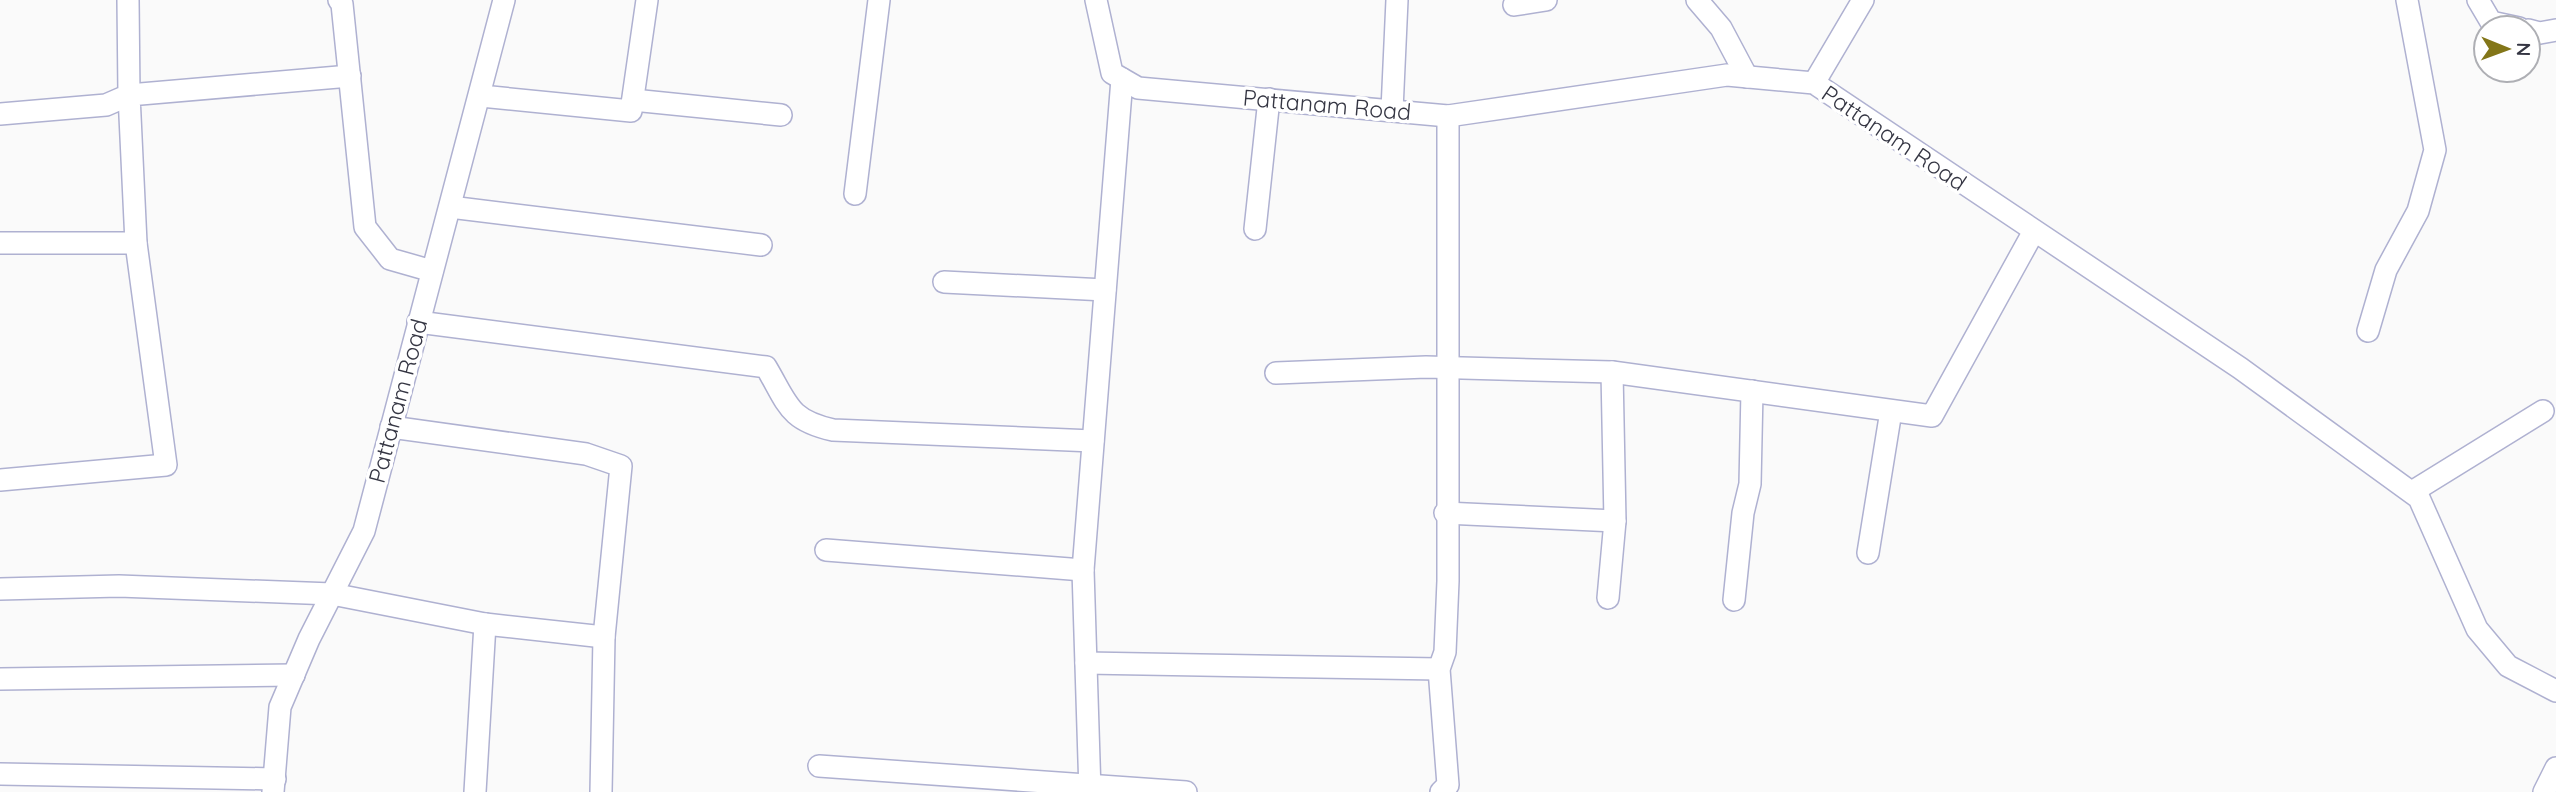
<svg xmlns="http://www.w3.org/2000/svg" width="2556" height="792" viewBox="0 0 2556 792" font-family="Quicksand,sans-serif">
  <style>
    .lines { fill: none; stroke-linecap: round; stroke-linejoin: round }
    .minor-casing { stroke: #afb1d1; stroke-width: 24 }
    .minor { stroke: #fff; stroke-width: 21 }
    .labels { text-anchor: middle; stroke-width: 7; stroke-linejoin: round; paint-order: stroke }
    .street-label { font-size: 23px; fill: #353643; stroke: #fff }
  </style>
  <rect width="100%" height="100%" fill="#fafafa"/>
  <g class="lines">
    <defs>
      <g id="minor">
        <path d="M339,0l3,4 23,223 25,32 42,12"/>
        <path d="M1096,0l16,73 26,15 310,28 279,-41 87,8 426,285 179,130 58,131 31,37 48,25"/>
        <path d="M1697,0l24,28 26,49"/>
        <path d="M2478,0l13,22 28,6"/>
        <path d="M1514,5l32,-5"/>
        <path d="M2528,30l12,3 16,-3"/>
        <path d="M1814,83l49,-83"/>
        <path d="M481,96l150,15 16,-111"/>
        <path d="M633,100l148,15"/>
        <path d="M1392,110l5,-110"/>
        <path d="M0,114l106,-9 23,-10 -1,-95"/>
        <path d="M855,194l24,-194"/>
        <path d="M450,207l311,38"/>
        <path d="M1255,229l14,-130"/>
        <path d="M0,243h136"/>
        <path d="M944,282l161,8"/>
        <path d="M418,322l348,45c22,37 22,53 67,63l260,11"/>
        <path d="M2368,331l18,-61 32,-59 17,-61 -28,-150"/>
        <path d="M1276,373l150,-6 186,5 320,44 102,-185"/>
        <path d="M391,427l195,27 35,12 -17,171 -3,155"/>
        <path d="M0,480l166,-15 -30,-222 -7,-148 221,-19"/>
        <path d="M2412,492l131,-81"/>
        <path d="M1445,513l170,8"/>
        <path d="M826,550l257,20"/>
        <path d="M1868,553l23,-142"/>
        <path d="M0,589l119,-3 213,8 153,30 119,13"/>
        <path d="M1608,598l7,-77 -3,-149"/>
        <path d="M1734,600l9,-87 7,-29 2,-93"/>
        <path d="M1086,663l353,6"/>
        <path d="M0,679l294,-4"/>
        <path d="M819,766l367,26"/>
        <path d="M0,774l275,5"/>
        <path d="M273,792l7,-85 29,-68 55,-108 140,-531"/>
        <path d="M475,792l10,-168"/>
        <path d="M1090,792l-7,-222 39,-491"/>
        <path d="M1441,792l7,-7 -9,-116 6,-17 3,-71v-465"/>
        <path d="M2544,792l12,-24"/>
      </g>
    </defs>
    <use href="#minor" class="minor-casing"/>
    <use href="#minor" class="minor"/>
  </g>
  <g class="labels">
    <g class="street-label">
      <text transform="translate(1327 105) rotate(5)" y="8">Pattanam Road</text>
      <text transform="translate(1894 138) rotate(34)" y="8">Pattanam Road</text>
      <text transform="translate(398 401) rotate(-75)" y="8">Pattanam Road</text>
    </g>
  </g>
  <g transform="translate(2507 49) rotate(91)"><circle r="33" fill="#ffffff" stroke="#aeafb4" stroke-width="2"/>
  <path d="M0-5L12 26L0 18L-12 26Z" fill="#837619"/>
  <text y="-10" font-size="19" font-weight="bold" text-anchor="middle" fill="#353643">N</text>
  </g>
</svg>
